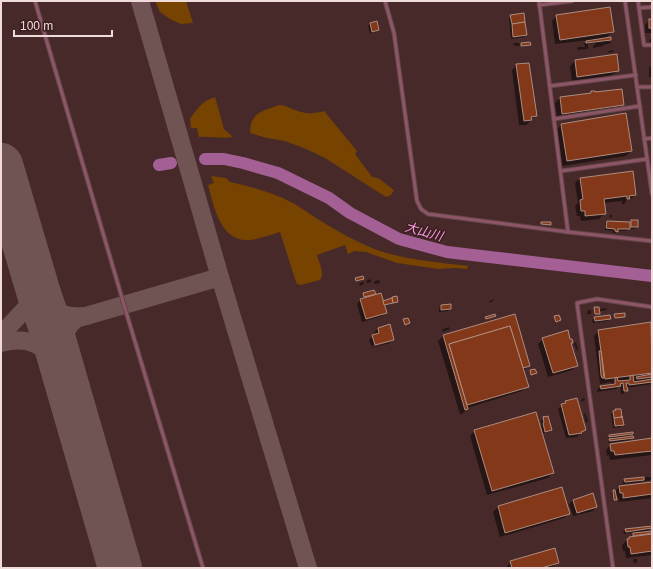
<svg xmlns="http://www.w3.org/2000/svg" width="653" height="569" viewBox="0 0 653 569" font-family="Helvetica,'Noto Sans JP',sans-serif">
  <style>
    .green { fill: #774301 }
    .shadow { fill: #0007 }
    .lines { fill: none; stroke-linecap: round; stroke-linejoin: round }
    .river { stroke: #a46095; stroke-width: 12 }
    .taxiway { stroke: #705454; stroke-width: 18 }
    .runway { stroke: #705454; stroke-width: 44 }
    .building { fill: #823819; stroke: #ae8c80 }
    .service-casing { stroke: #624545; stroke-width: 5 }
    .service { stroke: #8c5568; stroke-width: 3 }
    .labels { text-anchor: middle; stroke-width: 3; stroke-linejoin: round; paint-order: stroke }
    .water-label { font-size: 13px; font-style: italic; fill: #f89be3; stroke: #3c1f1f }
  </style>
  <rect width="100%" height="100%" fill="#472929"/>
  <g class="green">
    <path d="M155,1h31l7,22 -12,1 -11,-5 -10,-7z"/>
    <path d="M215,97l9,32 9,8c-11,2 -23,-1 -34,0l-2,-9h-6l-1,-9c7,-10 12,-18 25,-22z"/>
    <path d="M279,105c6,0 10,3 16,5 9,4 19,4 29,1l33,40 -2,3 17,23 6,1 16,12 -3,5 -5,2 -61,-39 -19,-9 -21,-8 -18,-3 -17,-5c0,-21 13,-22 29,-28z"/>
    <path d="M211,176l15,2 4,4c22,5 42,10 63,21 7,4 14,9 20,13 19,12 39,24 59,32 30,12 64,14 96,18l-1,3 -11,-1 -17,1 -42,-6 -31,-11 -12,-1 -6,3 -3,-9 -28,10c2,8 8,18 3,25l-19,5 -4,-1 -2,-5 -15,-47c-10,3 -21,7 -31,8 -29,2 -35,-34 -41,-55l6,-2z"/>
  </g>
  <g class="shadow">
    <path d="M511,16l15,19 -2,2 -13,2 -2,-21z"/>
    <path d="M557,16l55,16 -7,7h5l-2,3 3,-1v2l-8,2v1l-10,2v-2l3,-3 -8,1v4l-1,1 -10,1 1,-3h7l-1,-3 5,-4 -34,4 -3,-23z"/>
    <path d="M650,20h2v13h-7v-8z"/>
    <path d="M370,24l8,5 -2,3 -6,1 -2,-7z"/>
    <path d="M650,39h2v4h-3z"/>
    <path d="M514,43h5v1l11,-1 -1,2 -15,1z"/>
    <path d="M614,50l-1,2 -5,1 1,-2z"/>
    <path d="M616,55l2,15 -5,5 -41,7 -2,-16 5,-5z"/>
    <path d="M517,65l19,51 -10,9h-7l-7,-55z"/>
    <path d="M652,65v12h-3v-9z"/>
    <path d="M591,92l32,13 -5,5 -61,8 -2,-15 5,-5 29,-4z"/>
    <path d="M562,124l69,27 -5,5 -64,10 -5,-37z"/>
    <path d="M580,179l55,16 -5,5h-3l-3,4h-2v-3l-19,2 1,11 -5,5 -18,2 -1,-5h-3l-2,-10 3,-3 -3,-19 2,-4h1v1z"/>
    <path d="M610,215h2v2l-3,1z"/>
    <path d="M632,221l5,6 -2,2h-6l-3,2h-8l-3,2h-2v-2l-8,-1v-6l2,-2 22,1z"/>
    <path d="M371,279v3l-4,1 -1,-2z"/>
    <path d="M379,280l1,2 -1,1 -4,1 -1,-2 1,-1z"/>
    <path d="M364,282v2h-1l-3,2 -1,-2 1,-1z"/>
    <path d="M375,293l-4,4 11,5 10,-4 5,4 -14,4 2,7 -3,3 -20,6 -5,-18 3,-4 4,-1 -1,-4 1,-1z"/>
    <path d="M494,299l-1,2 -4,2 1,-2z"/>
    <path d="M441,306l9,3 -2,2 -9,1v-4z"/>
    <path d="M607,308l-1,2 -7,1 2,-2z"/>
    <path d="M588,310h3v4h-4z"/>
    <path d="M514,316l15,50 -6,5 4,15 -5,5 -55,17v1l-5,5h-2l-22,-73 5,-5z"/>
    <path d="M595,318l15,1 -3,2 -14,2 -1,-3z"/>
    <path d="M650,324l2,11v49l-26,4v3l-3,3h-2l-1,-9 -4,4 -19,3v-2l4,-4 11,-1 -1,-3 -11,2 -6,-48 5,-5z"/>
    <path d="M389,326l4,13 -3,4 -18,5h-1l19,-6v-2l-19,6 -2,-6 4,-4 2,-1 -1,-2 4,-4z"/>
    <path d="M449,327v2l3,-1 -9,4 -1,-2 1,-1z"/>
    <path d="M543,339l26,1 3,2 -2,2 7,21 -5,5 -24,7 -10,-33z"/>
    <path d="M576,342l2,8 -1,1 -3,-8z"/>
    <path d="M584,398l1,2 -4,2v-2z"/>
    <path d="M566,402l18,28 -7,7 -11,1 -8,-29z"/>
    <path d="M614,412l9,13 -3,2 -7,1 -2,-14z"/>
    <path d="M585,413l3,8 -2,2 -2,-9z"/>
    <path d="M544,419l7,11 -2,2 -6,1 -2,-7 1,-1 -1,-4z"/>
    <path d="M475,431l78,42 -5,5 -61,17 -17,-59z"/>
    <path d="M632,434l-4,3 5,1 -3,2 -22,3 4,-5h-5l2,-2z"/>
    <path d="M652,440v15l-42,5 -1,-5 -2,1 -1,-6 5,-5z"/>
    <path d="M646,477h6v3l-8,1v-1z"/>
    <path d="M643,479l-2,3 -18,2v-2l2,-2z"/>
    <path d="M652,483v15l-33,4 -1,-5 -3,1 1,1 -3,1 -1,-8 3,-1 4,-4z"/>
    <path d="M562,488l7,25 -5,5 -64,19 -7,-25 5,-5z"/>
    <path d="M593,495l3,12 -3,4 -20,5 -4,-12 4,-4z"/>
    <path d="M651,528l-4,4 5,1 -2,2h2v20l-26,3 -1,-7h-2l-1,-6 7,-7 2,-1v-1l4,-4 -11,2 -1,-2 3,-2z"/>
    <path d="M634,559h3v3l-1,1h-2l-1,-3z"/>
    <path d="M511,562h47l-5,5 -2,1h-45v-1z"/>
  </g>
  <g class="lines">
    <g class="river">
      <path d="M205,159h19l19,4 35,10 51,25 21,15 49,26 48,13 205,24"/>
      <path d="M159,165l12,-2"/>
    </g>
    <g class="taxiway">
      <path d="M140,1l80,276 88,291"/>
      <path d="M41,300c4,3 7,6 10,8 11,8 22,9 35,8"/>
      <path d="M1,335l38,-41"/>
      <path d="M1,343c30,-8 46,4 62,28"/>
      <path d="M59,356c2,-12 5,-27 15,-35 3,-3 8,-4 12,-5l134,-39"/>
    </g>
    <path class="runway" d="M1,165l38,129 11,32 70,242"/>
  </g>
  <g class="building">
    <path d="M610,7l4,25 -54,8 -4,-25z"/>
    <path d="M524,13l1,9 -13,2 -2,-9z"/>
    <rect x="649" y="19" width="3" height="9"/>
    <path d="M377,21l2,9 -7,2 -2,-9z"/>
    <path d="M525,22l2,13 -14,2 -1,-13z"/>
    <path d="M611,37v3l-25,3v-2z"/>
    <path d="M530,42l1,3 -10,1v-3z"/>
    <path d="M617,54l2,17 -42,6 -2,-17z"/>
    <path d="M529,63l8,53 -6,1 1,3 -8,1 -8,-57z"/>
    <path d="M622,89l2,16 -62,9 -2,-17 31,-4v-2h4v1z"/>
    <path d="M626,113l6,38 -65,10 -6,-37z"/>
    <path d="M633,171l3,24 -7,1 1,3h-3v-3l-23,3 2,15 -21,2v-5h-4l-1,-11 3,-1 -3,-21z"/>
    <rect x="631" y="220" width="7" height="7"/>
    <path d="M607,221l23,1v7h-12v3l-3,-1v-2l-9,-1z"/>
    <path d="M541,222h10v3l-10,-1z"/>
    <path d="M363,276l1,3 -8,2 -1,-3z"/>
    <path d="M374,290l2,4 -12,3 -1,-4z"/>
    <path d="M381,293l6,20 -21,6 -6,-20z"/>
    <path d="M397,296l1,6 -5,1 -1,-6z"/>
    <path d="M392,298l1,5 -9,2 -1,-4z"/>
    <path d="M451,304v5l-10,1v-5z"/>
    <path d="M594,307h5l1,7h-5z"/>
    <path d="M625,313v4l-10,1 -1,-4z"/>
    <path d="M495,314l1,2 -10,3 -1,-2z"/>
    <path d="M515,314l15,52 -7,2 -13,-42 -61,18 19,65 -3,1 -22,-75z"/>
    <path d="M559,315l2,5 -5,2 -2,-6z"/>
    <path d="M610,315l1,4 -16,2 -1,-4z"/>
    <path d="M408,318l2,5 -5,2 -2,-6z"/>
    <path d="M651,322l1,51 -47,6 -7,-49z"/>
    <path d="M390,324l4,16 -19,5 -3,-10 7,-2 -1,-5z"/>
    <path d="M510,326l19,61 -62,18 -18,-61z"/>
    <path d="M568,330l2,9h2l1,4h-2l7,23 -25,7 -11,-35z"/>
    <path d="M599,351h2l3,27h-2l-1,-3z"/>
    <path d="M535,369l2,4 -6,2 -1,-5z"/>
    <path d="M652,374v3l-15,2 -1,-2z"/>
    <path d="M633,375l1,7 18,-3v3l-23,3v-2h-3l2,8h-4l-1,-8 -3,1 1,2 -20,3 -1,-3 15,-2v-6l2,-1 1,4 12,-1v-4z"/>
    <path d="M577,398l9,32 -5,2 1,1 -13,2 -8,-31 5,-1 -1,-2z"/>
    <path d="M615,409h6l1,8 -8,1 -1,-7 3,-1z"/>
    <path d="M536,412l18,61 -62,18 -18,-61z"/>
    <path d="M544,416l1,1 3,-1 4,14 -7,2 -2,-9 1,-1 -1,-5z"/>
    <path d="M622,416l2,9 -9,1 -1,-8 8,-1z"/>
    <path d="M633,432v2l-24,3v-2z"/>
    <path d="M633,436l1,2 -24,3 -1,-2z"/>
    <path d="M652,438v13l-37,4 -1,-4h-3l-1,-7z"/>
    <path d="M644,477v3l-19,2 -1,-3z"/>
    <path d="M652,482v12l-29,4v-5h-3l-1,-7z"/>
    <path d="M562,487l8,27 -65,19 -7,-27z"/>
    <path d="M613,490h2l2,10h-3z"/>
    <path d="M593,493l4,14 -20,6 -4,-13z"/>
    <path d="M652,526v2l-26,4 -1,-3z"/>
    <path d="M652,531v2l-19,3v-3z"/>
    <path d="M652,534v17l-21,3 -1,-7h-2l-1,-8h2v-2z"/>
    <path d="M555,548l4,15 -18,5h-29l-2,-7z"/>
  </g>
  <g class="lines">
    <defs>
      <g id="service">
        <path d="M35,1l92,314 76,253"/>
        <path d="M385,1l9,32 23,168 4,8 7,5 140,18 84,9"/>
        <path d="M539,1l29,231"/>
        <path d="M625,1l27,193"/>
        <path d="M638,1l6,44h8"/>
        <path d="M539,5l33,-4"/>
        <path d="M639,8l13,-1"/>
        <path d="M550,86l86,-11"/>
        <path d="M637,87h15"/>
        <path d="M554,119l86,-13"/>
        <path d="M644,139l8,-1"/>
        <path d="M561,171l86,-12"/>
        <path d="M613,568l-36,-265 20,-4 55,8"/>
      </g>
    </defs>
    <use href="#service" class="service-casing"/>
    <use href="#service" class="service"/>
  </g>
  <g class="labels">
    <g class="water-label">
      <text transform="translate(424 231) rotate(16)" y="5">大山川</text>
    </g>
  </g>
  <rect width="653" height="569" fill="none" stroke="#efdbda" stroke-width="4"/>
  <path d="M14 30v6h98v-6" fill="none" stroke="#efdbda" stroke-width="2"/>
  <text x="20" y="30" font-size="12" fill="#efdbda" stroke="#3c1f1f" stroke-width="3" paint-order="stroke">100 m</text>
</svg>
